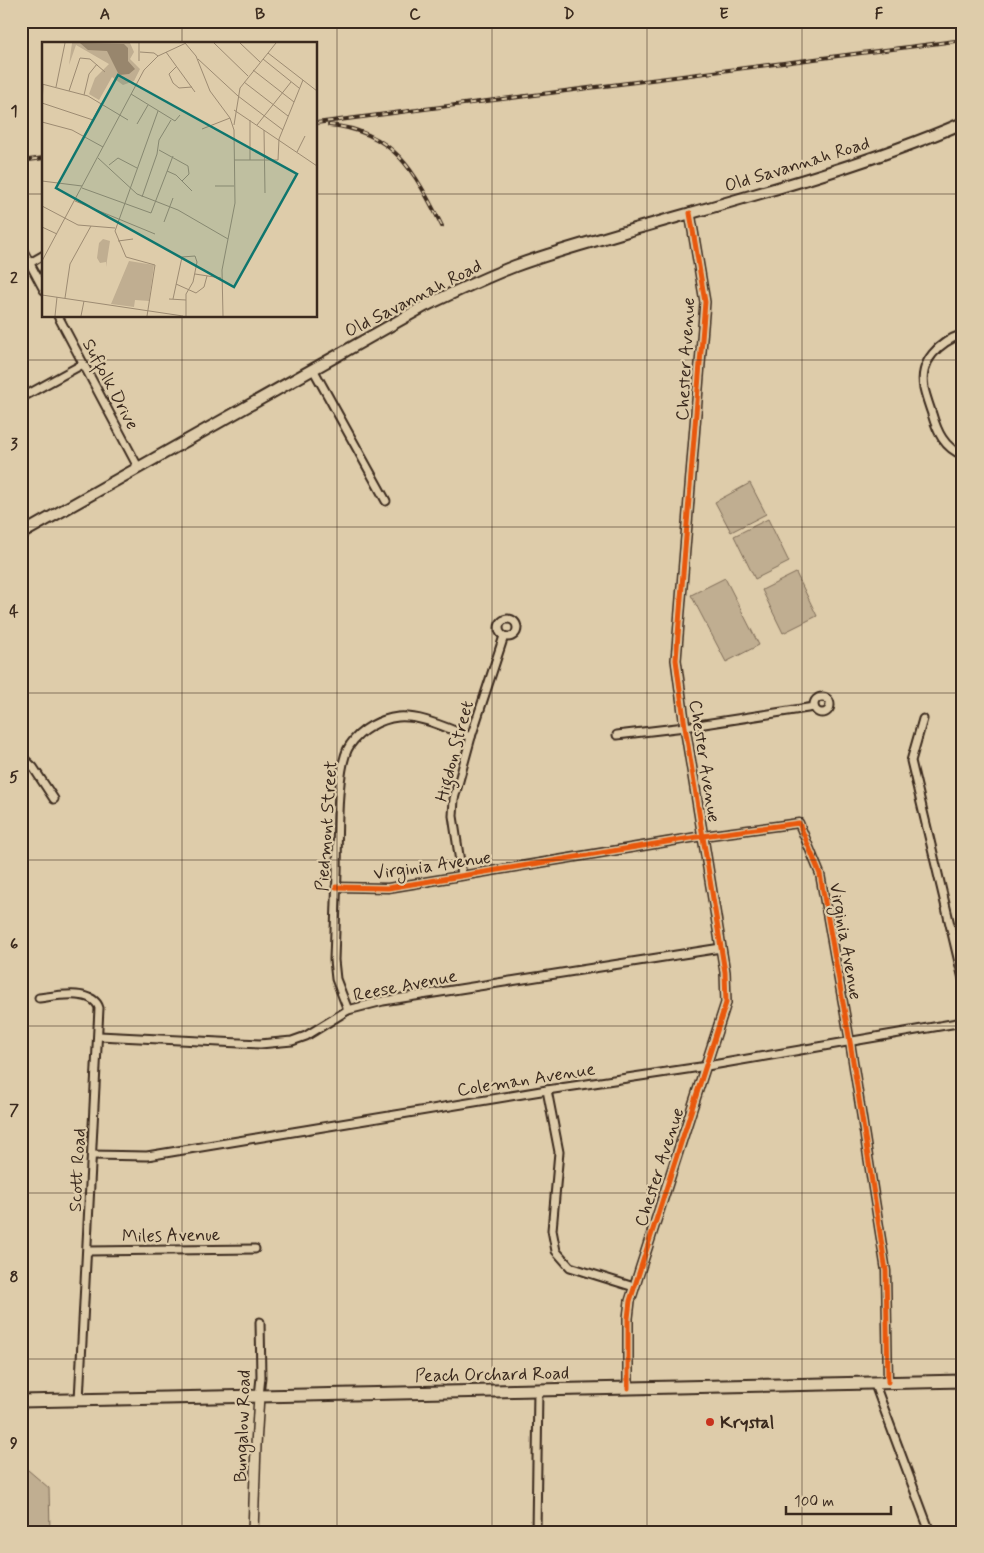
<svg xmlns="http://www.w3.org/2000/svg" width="984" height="1553" viewBox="0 0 984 1553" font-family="Mynerve,sans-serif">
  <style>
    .green { fill: #c0ae91; stroke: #7e6c58 }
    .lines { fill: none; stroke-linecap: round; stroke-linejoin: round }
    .minor-casing { stroke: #3b2a1e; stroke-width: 11 }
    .tertiary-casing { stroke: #3b2a1e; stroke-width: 12 }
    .secondary-casing { stroke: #3b2a1e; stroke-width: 14 }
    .primary-casing { stroke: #3b2a1e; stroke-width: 15 }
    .minor { stroke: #deccaa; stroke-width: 7 }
    .tertiary { stroke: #deccaa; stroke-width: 9 }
    .secondary { stroke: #deccaa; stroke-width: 10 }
    .primary { stroke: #deccaa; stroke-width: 11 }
    .rail-casing { stroke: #3b2a1e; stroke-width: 4 }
    .rail { stroke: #deccaa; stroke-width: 2; stroke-dasharray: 5.5; stroke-linecap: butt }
    .cycleway-casing { stroke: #deccaa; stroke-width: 8 }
    .cycleway { stroke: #e8590c; stroke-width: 5 }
    .grid { fill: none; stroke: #3b2a1e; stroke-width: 1; stroke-opacity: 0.55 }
    .poi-dot { fill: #c8321e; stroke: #deccaa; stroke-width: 2 }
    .labels { text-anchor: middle; stroke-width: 4.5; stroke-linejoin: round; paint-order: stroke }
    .street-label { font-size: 18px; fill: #3b2a1e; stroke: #deccaa }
    .poi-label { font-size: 18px; font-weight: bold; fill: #3b2a1e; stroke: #deccaa; text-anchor: start }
    .inset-road { fill: none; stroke: #9d8b72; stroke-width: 1 }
    .view { fill: #0f766e; fill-opacity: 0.15; stroke: #0f766e; stroke-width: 2.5 }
    .inset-edge { fill: none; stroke: #3b2a1e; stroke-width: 2.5 }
    .neatline { fill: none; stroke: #3b2a1e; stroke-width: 2 }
    .grid-label { font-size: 16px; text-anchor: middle; font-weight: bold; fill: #3b2a1e }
  </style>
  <rect width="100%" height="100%" fill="#deccaa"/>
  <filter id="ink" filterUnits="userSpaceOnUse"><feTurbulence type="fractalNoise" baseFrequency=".02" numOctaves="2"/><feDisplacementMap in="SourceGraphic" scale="10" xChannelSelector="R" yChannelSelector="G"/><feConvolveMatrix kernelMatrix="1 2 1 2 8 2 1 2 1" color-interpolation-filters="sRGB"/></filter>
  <g filter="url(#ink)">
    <g class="green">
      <path d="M750,483l16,31 -35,18 -16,-30z"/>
      <path d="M768,519l21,43 -34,17 -21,-43z"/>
      <path d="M796,573l21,43 -34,17 -21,-43z"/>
      <path d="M725,578l34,67 -33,17 -35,-67z"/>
      <path d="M21,1468l7,2 21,18 1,44h-29z"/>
    </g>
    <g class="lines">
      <defs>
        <g id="minor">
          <path d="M21,247l23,43"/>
          <path d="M21,268l23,-13"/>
          <path d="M58,316l80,151"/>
          <path d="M963,334c-24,8 -44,27 -39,54 2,9 5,17 8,26 5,17 12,34 31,41"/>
          <path d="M313,369l73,132"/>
          <path d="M21,398l62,-34"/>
          <circle cx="508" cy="628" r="9"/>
          <circle cx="822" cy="705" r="8"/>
          <path d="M923,719l-12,42 52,218"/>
          <path d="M617,735l68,-8 129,-20"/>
          <path d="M21,756l12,11 21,32"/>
          <path d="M462,875l-9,-59 1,-17 17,-62 33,-101"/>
          <path d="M336,887l52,1 315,-52 96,-13 21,51 30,168 36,229 2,111"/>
          <path d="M39,998c16,-2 54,-10 60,10l-20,392"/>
          <path d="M348,1010l-12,-31 -2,-19c1,-29 2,-58 3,-87 1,-28 -2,-107 13,-128 10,-15 30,-26 48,-28 24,-2 50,12 73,20"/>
          <path d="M99,1036l161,8 32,-3 14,-5 42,-26 35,-9 338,-53"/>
          <path d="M547,1090l12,62 -7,78 4,21 14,16 64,20"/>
          <path d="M92,1155l55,1 400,-66 160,-24 256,-44"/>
          <path d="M88,1251l167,-2"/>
          <path d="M874,1382l56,150"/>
          <path d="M259,1396l2,-19 -1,-55"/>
          <path d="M536,1532l2,-142"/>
        </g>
        <g id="tertiary">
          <path d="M628,1388v-70l2,-17 96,-298 -1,-31 -40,-245 -9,-67 29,-358 -15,-89"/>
          <path d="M253,1532l3,-87 3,-49"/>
        </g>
        <path id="secondary" d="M21,534l404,-228c30,-14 59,-28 90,-40 38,-14 77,-24 116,-36 111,-32 225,-61 332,-107"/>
        <path id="primary" d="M21,1401l942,-20"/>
      </defs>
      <use href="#minor" class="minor-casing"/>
      <use href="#tertiary" class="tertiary-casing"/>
      <use href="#secondary" class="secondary-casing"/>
      <use href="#primary" class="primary-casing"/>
      <use href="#minor" class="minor"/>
      <use href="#tertiary" class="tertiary"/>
      <use href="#secondary" class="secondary"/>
      <use href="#primary" class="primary"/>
      <defs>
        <g id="rail">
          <path d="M316,123l647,-83"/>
          <path d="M329,125c66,6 86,48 113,101"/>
          <path d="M21,161l23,-3"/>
        </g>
      </defs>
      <use href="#rail" class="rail-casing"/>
      <use href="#rail" class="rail"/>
      <defs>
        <g id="cycleway">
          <path d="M336,887l52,1 315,-52 96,-13 21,51 30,168 36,229 2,111"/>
          <path d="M628,1388v-70l2,-17 96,-298 -1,-31 -40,-245 -9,-67 29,-358 -15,-89"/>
        </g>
      </defs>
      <use href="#cycleway" class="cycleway-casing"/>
      <use href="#cycleway" class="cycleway"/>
    </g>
  </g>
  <path class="grid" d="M182,21v23M337,21v1511M492,21v1511M647,21v1511M802,21v1511M21,194h23M316,194h647M182,316v1216M21,360h942M21,527h942M21,693h942M21,860h942M21,1026h942M21,1193h942M21,1359h942"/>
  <circle class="poi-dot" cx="710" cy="1422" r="5"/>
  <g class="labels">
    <g class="street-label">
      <text transform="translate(797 164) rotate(-17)" y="6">Old Savannah Road</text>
      <text transform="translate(413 298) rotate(-27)" y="6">Old Savannah Road</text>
      <text transform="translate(685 359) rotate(-87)" y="6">Chester Avenue</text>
      <text transform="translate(111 384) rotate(62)" y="6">Suffolk Drive</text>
      <text transform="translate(454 751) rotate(-75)" y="6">Higdon Street</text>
      <text transform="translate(705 761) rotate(81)" y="6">Chester Avenue</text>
      <text transform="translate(326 826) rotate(-86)" y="6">Piedmont Street</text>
      <text transform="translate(432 865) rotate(-8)" y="6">Virginia Avenue</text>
      <text transform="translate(846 941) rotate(80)" y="6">Virginia Avenue</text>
      <text transform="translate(405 985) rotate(-11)" y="6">Reese Avenue</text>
      <text transform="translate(526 1079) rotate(-9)" y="6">Coleman Avenue</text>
      <text transform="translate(659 1167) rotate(-72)" y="6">Chester Avenue</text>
      <text transform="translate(77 1170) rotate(-87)" y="6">Scott Road</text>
      <text transform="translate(171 1235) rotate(-1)" y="6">Miles Avenue</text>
      <text transform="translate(492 1374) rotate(-1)" y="6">Peach Orchard Road</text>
      <text transform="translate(242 1426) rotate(-88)" y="6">Bungalow Road</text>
    </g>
    <g class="poi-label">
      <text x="720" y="1428">Krystal</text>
    </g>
  </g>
  <g transform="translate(42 42)">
    <rect width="275" height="275" fill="#deccaa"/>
    <path d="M30,1h58l4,9 -4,7 10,10 -6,12 -11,4 -11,-8 -13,23 -10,-6 6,-16 14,-14 -33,-19 -7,20zM61,197l7,2 -4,26v-5l-6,1 -3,-5 2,-15zM87,219l25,4 -5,36 -14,-1 -1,7 -23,-3z" fill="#c0ae91"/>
    <path d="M38,1l44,1 4,4v13l7,8 -6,5 -10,1 -12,-24 -19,-1z" fill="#98866d"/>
    <path class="inset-road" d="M143,1l11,13 14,35 20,27 4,12 1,73 -13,67 1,46M172,1l34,33M198,1l20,19M98,10l14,1 4,3M124,10l29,40M226,11l49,38M156,17l40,37 45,34M221,17l36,29M97,19v-18M135,24l-8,8 4,9 6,5 13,-1M211,28l41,32M202,40l44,34M0,42l46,12 40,24M14,45l9,-44M27,49l11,-33 10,1 15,13M89,52l44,27 5,-6M42,53l5,-21 8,-10M0,61l51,17M0,64l1,-22M192,68l83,56M0,80l30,8 31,17M95,82l11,-19M192,83l6,-37 36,-45M215,83l34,-43M160,87l28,-11M222,88l1,63M42,94l17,-32M117,108l29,16 1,8 -7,7M255,110l8,-16M56,116l39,36 41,16 50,29M192,118h44l1,-21 24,-59M208,118v-40M67,123l9,-7 19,10M125,129l9,4 16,16M0,139l40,5M173,144h19M40,146l69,25 22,-57M100,155l15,-43 2,-14 12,-20M33,159l80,33M0,164l36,19 37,3M122,180l9,-24M0,185l15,7M76,199l15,-2M0,219l102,-191 14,-14 28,-13M153,232l26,4M134,242l20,9 8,-6 3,-11M0,253l141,21M23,256l5,-34 21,-38M127,257l17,1M131,257l9,-42 13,-1 2,6 -4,20 -7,12v22M13,274l2,-19M39,274l3,-15M105,274l8,-51 -29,-8 -11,-26 43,-120"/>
    <path class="view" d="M76,33l179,99 -63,113 -178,-99z"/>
    <rect width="275" height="275" class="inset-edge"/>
  </g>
  <rect width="984" height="1553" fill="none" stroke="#deccaa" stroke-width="55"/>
  <path d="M786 1506v8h105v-8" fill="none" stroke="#3b2a1e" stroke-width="2.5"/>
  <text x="794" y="1506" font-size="15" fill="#3b2a1e" stroke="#deccaa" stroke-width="4" paint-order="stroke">100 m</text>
  <rect x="28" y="28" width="928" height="1498" class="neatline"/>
  <g class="grid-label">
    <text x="105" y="19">A</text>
    <text x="260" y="19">B</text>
    <text x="415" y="19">C</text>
    <text x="569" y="19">D</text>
    <text x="724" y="19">E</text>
    <text x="879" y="19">F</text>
    <text x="14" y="116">1</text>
    <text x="14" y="283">2</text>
    <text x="14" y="449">3</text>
    <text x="14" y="616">4</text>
    <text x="14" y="782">5</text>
    <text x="14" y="949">6</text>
    <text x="14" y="1115">7</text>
    <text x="14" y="1282">8</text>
    <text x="14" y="1448">9</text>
  </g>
</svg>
